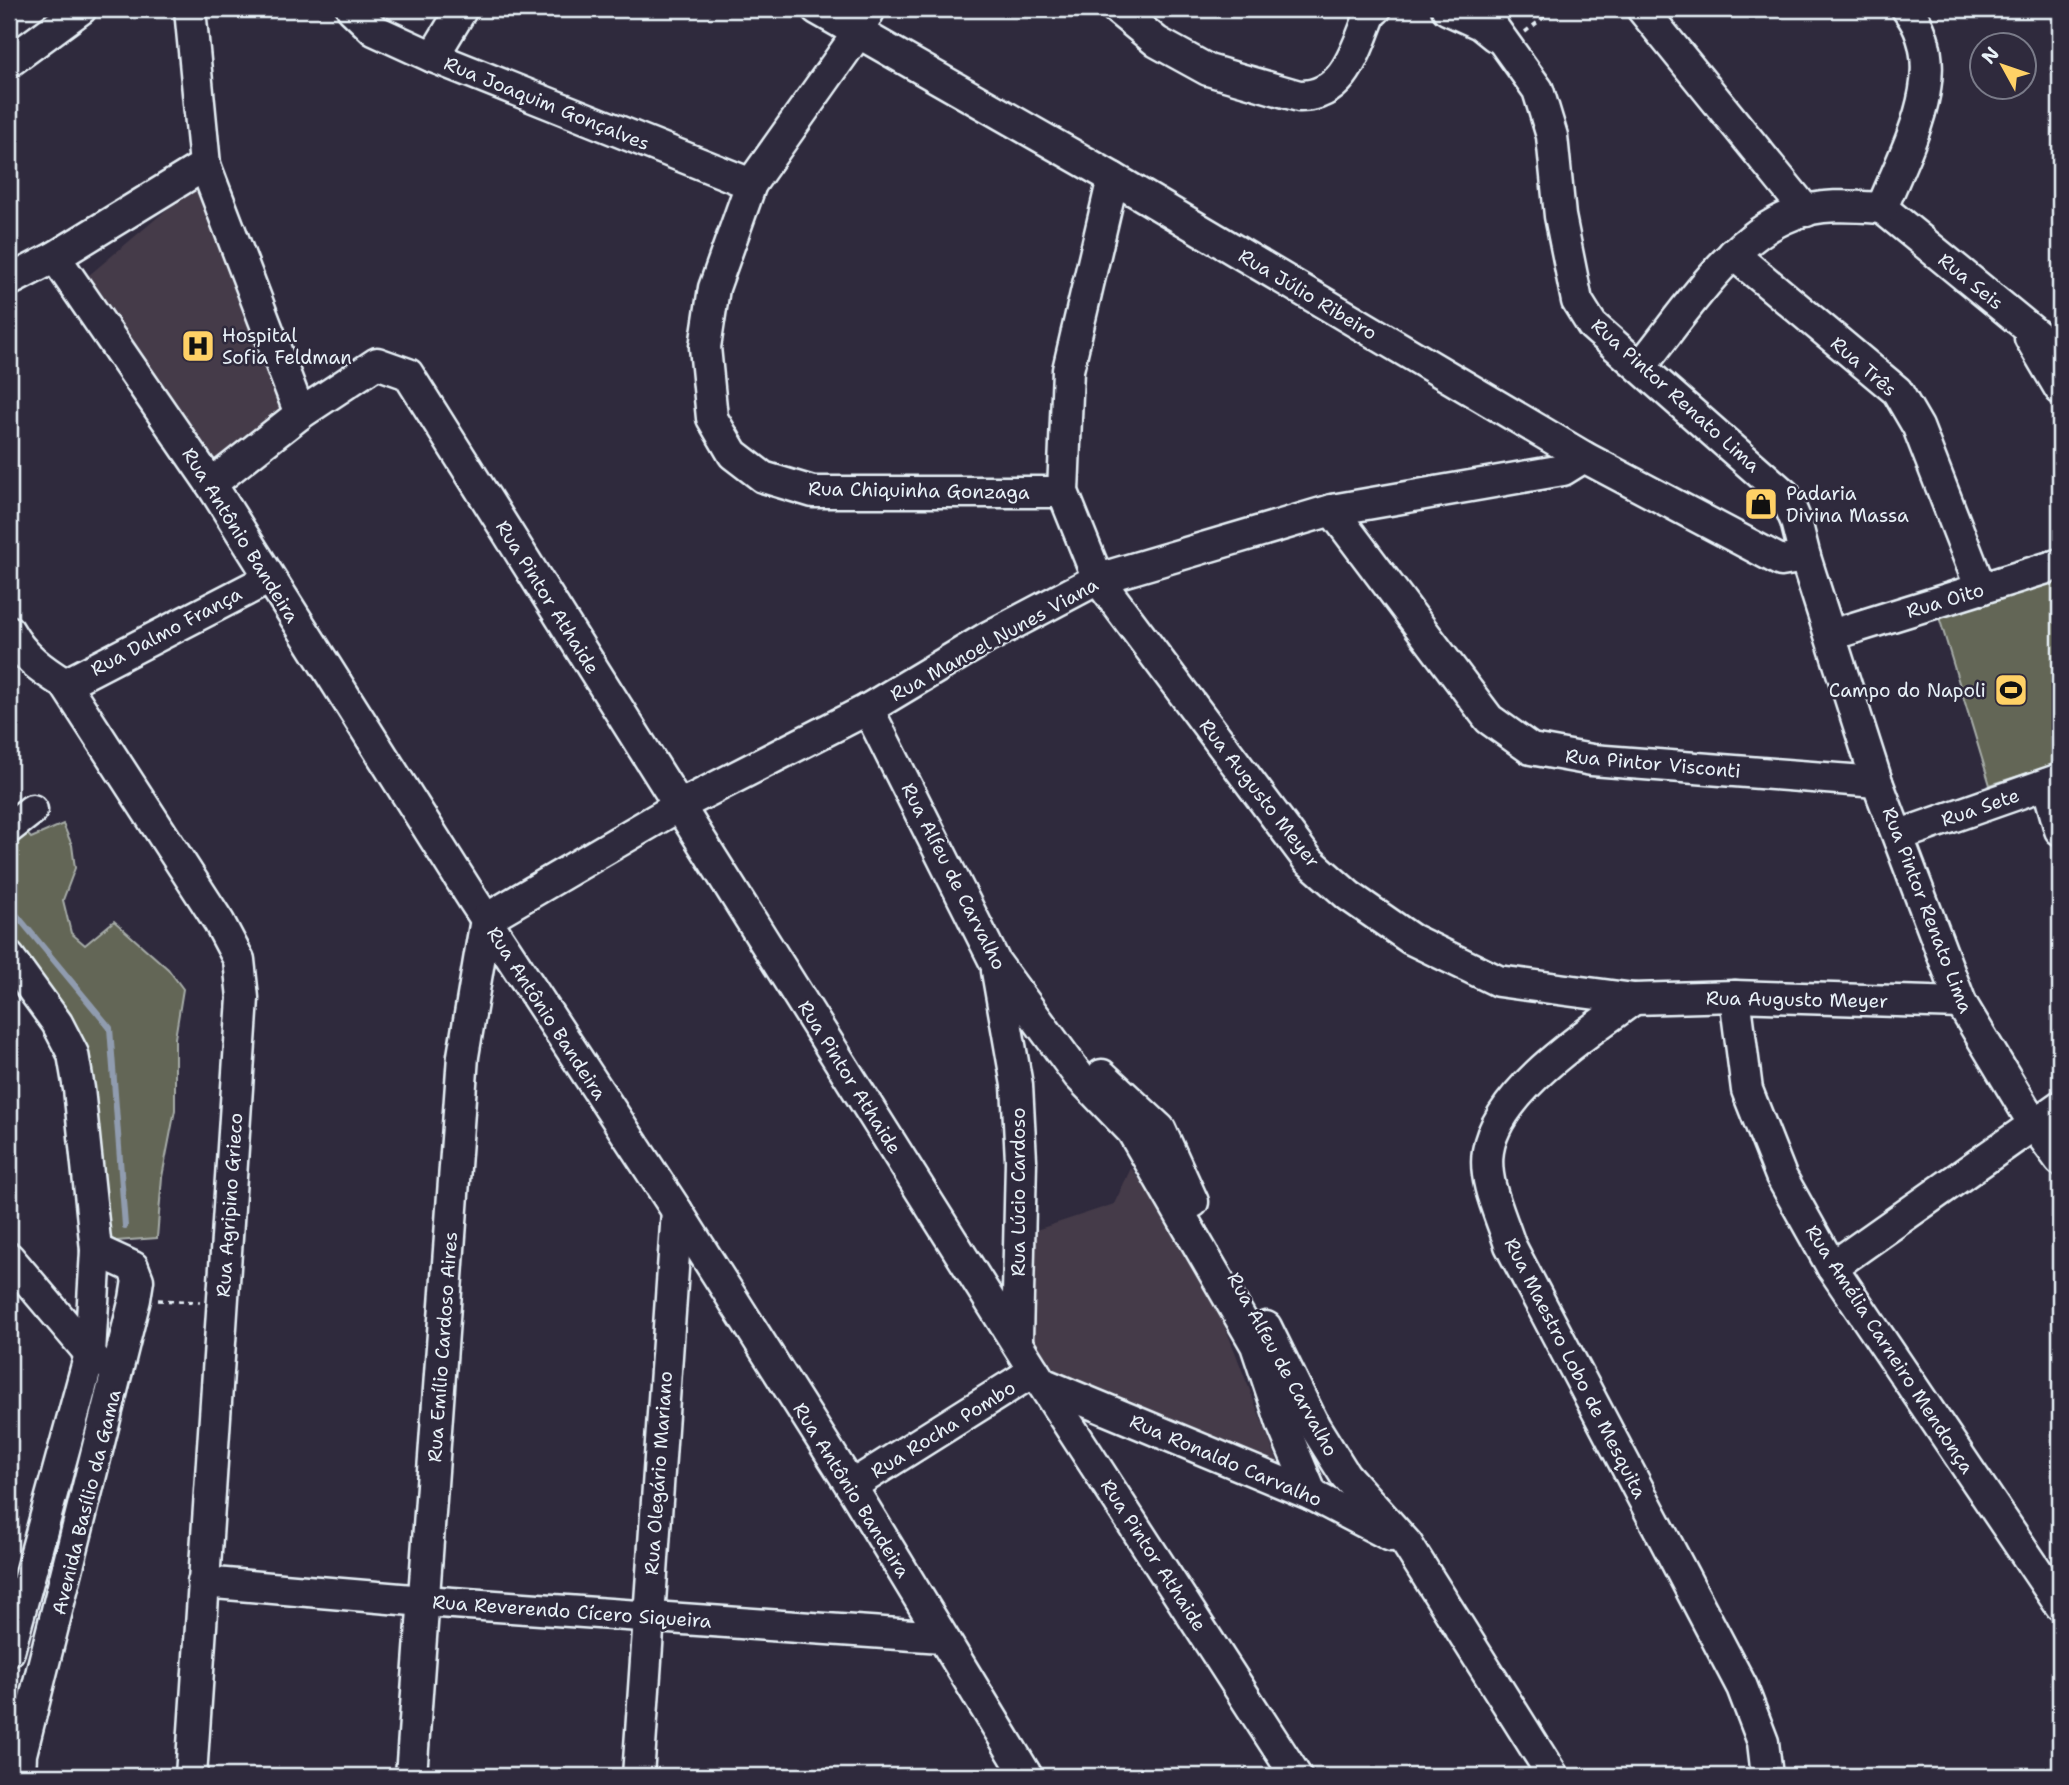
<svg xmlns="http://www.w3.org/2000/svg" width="2069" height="1785" viewBox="0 0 2069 1785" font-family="'Shantell Sans',sans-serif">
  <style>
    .built { fill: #443a49 }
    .green { fill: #646657; stroke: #a6aca8; stroke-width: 2 }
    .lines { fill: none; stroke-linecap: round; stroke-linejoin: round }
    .stream { stroke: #909caf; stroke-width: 6 }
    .minor-casing { stroke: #e8f1f8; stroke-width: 35 }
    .path { stroke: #e8f1f8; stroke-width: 3.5; stroke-dasharray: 5 5; stroke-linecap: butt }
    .minor { stroke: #2f2a3d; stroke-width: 30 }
    .labels { text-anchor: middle; stroke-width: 5; stroke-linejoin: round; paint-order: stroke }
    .street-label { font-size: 19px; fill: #e8f1f8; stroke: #2f2a3d }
    .poi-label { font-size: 19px; fill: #e8f1f8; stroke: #2f2a3d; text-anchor: start }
  </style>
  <rect width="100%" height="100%" fill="#2f2a3d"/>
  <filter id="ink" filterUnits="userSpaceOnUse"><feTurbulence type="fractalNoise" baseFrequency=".0143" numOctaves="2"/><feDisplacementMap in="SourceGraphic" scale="14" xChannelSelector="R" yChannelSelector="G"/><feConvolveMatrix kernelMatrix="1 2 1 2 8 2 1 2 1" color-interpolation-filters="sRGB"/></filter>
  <g filter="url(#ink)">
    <g class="built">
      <path d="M203,179l90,232 -76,61 -135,-191z"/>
      <path d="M1131,1168l66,86 87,224 -228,-107 -27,-34 7,-107 78,-26z"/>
    </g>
    <g class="green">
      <path d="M2060,579v184l-70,22 -51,-168z"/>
      <path d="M9,814l22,24 32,-14 9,21 3,23 -12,32 8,33 14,12 29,-24 54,48 15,20 -8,49v72l-13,67 -5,61 -41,3 -19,-9 -4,-107 -84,-181z"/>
    </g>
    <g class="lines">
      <path class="stream" d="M9,906l101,122 15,198"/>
      <defs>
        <g id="minor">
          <path d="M190,9l15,156 95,249"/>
          <path d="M352,9l22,21 59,27 318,127"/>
          <path d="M817,9l296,169 471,279 197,104 24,-4"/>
          <path d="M870,9l-12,24 -107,151 -37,104 -9,59 7,71 21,36 30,23 50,15h250"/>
          <path d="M1117,9l40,33 51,28 91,26c46,1 57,-47 72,-83l5,-4"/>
          <path d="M1447,9l33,15 15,12"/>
          <path d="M1480,9l58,81 14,46 8,80 17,85 15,24 193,170 11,26 9,36 72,225 84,221 74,123 25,34"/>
          <path d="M1642,9l164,202"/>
          <path d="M433,57l29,-48"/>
          <path d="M9,62l72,-53"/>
          <path d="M1113,178l-45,192 -5,122 35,87 210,281 41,36 62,43 87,42 136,18 101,-3 226,7"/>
          <path d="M1882,208l178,146"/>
          <path d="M1882,208c24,-60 72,-140 25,-199"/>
          <path d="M1733,254l164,137 21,36 63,162"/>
          <path d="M55,257l156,227 263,417 203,310 174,275 176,290"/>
          <path d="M9,281l46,-24 150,-92"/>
          <path d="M2030,338l30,51"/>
          <path d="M1641,366c42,-51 88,-127 151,-151 28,-12 61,-9 90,-7"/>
          <path d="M211,484l89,-70 77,-51 31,11 626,997 262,405"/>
          <path d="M1332,510l157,209 42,30 61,11 285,22"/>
          <path d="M9,631c14,25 32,38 56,53l154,238 20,38 4,38 -52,778"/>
          <path d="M1831,635l229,-71"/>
          <path d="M65,684l203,-105"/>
          <path d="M868,709l127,253 83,113 54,56 124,214 27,81 29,69"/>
          <path d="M2047,784l13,46"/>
          <path d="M9,828l23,-18"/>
          <path d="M1900,835l160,-56"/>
          <path d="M486,919l193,-113 189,-97 120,-72 110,-58 234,-69 231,-40 21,-13"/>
          <path d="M9,957l48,66 16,31 6,35 17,161 -6,104 -81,297"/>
          <path d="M997,971l20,114 4,75 -4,180"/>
          <path d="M1735,996l12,94 34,86 51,91 228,338"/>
          <path d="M1634,999c-45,33 -137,92 -146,152 -5,31 13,65 22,94l232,442 21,55 4,34"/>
          <path d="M1102,1075l58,54 33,73"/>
          <path d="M9,1258l88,104"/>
          <path d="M1832,1267l228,-161"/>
          <path d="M1266,1327l49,100 30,48 62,69 146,232"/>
          <path d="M1042,1383l270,112 79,41"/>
          <path d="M851,1486l183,-115"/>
          <path d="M203,1582l221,19 518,36"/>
          <path d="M20,1776l1,-22 114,-455 3,-19 -5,-13 -37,-17"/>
          <path d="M411,1776l52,-720 23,-137"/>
          <path d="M638,1776l39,-565"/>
        </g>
      </defs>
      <use href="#minor" class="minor-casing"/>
      <g class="path">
        <path d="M1525,32l30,-23"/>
        <path d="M158,1300l42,2"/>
      </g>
      <use href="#minor" class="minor"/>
    </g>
  </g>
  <defs>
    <symbol id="hospital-square" viewBox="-11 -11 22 22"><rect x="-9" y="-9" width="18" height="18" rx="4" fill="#ffd166" stroke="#2f2a3d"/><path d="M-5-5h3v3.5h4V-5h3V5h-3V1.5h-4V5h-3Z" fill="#111"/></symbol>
    <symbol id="shop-square" viewBox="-11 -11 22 22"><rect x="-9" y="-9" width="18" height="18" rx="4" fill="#ffd166" stroke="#2f2a3d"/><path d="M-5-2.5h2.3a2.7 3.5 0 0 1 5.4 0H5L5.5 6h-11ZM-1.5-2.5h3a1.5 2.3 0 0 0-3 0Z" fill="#111"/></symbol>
    <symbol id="stadium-square" viewBox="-11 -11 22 22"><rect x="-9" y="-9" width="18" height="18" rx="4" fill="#ffd166" stroke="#2f2a3d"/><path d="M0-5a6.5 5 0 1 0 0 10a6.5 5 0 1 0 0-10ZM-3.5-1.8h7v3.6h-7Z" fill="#111"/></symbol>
  </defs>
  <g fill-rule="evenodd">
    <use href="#hospital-square" x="179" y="327" width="38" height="38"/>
    <use href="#shop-square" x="1742" y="485" width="38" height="38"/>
    <use href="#stadium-square" x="1992" y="671" width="38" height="38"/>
  </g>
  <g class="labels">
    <g class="street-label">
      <text transform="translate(547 103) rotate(22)" y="7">Rua Joaquim Gonçalves</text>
      <text transform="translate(1971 281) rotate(39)" y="7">Rua Seis</text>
      <text transform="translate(1308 294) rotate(31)" y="7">Rua Júlio Ribeiro</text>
      <text transform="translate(1864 366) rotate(41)" y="7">Rua Três</text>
      <text transform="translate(1676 395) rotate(42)" y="7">Rua Pintor Renato Lima</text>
      <text transform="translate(919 490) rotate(1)" y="7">Rua Chiquinha Gonzaga</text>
      <text transform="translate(241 535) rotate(58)" y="7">Rua Antônio Bandeira</text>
      <text transform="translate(548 597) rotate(58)" y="7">Rua Pintor Athaide</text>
      <text transform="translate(1945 600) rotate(-17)" y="7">Rua Oito</text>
      <text transform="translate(166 631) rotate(-28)" y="7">Rua Dalmo França</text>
      <text transform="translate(994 639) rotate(-29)" y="7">Rua Manoel Nunes Viana</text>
      <text transform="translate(1653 763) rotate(5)" y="7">Rua Pintor Visconti</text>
      <text transform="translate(1260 793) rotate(52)" y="7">Rua Augusto Meyer</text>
      <text transform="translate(1980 807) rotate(-19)" y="7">Rua Sete</text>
      <text transform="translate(954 876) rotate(63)" y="7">Rua Alfeu de Carvalho</text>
      <text transform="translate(1928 910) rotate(69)" y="7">Rua Pintor Renato Lima</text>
      <text transform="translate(1797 999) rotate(1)" y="7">Rua Augusto Meyer</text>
      <text transform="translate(547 1013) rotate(57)" y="7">Rua Antônio Bandeira</text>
      <text transform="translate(850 1077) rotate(58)" y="7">Rua Pintor Athaide</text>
      <text transform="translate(1018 1192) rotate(-90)" y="7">Rua Lúcio Cardoso</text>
      <text transform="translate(229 1205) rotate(-86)" y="7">Rua Agripino Grieco</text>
      <text transform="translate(442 1347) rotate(-86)" y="7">Rua Emílio Cardoso Aires</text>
      <text transform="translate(1890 1349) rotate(57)" y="7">Rua Amélia Carneiro Mendonça</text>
      <text transform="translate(1283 1364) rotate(61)" y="7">Rua Alfeu de Carvalho</text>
      <text transform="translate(1576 1368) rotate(63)" y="7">Rua Maestro Lobo de Mesquita</text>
      <text transform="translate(943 1429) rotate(-32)" y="7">Rua Rocha Pombo</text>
      <text transform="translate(1226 1460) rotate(23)" y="7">Rua Ronaldo Carvalho</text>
      <text transform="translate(658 1473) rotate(-86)" y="7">Rua Olegário Mariano</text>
      <text transform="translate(852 1490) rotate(58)" y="7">Rua Antônio Bandeira</text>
      <text transform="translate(86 1502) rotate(-76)" y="7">Avenida Basílio da Gama</text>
      <text transform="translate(1154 1555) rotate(57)" y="7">Rua Pintor Athaide</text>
      <text transform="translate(572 1611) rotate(4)" y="7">Rua Reverendo Cícero Siqueira</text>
    </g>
    <g class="poi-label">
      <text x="222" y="342">Hospital<tspan x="222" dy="22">Sofia Feldman</tspan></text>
      <text x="1786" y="500">Padaria<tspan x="1786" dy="22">Divina Massa</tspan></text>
      <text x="1986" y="697" text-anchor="end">Campo do Napoli</text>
    </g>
  </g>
  <rect width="2069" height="1785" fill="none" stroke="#2f2a3d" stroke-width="35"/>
  <rect x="18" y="18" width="2034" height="1750" fill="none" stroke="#e8f1f8" stroke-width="2.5" filter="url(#ink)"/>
  <g transform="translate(2003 66) rotate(310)"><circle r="33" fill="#2f2a3d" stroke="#797a88" stroke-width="2"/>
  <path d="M0-5L12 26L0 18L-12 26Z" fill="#ffd166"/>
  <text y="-10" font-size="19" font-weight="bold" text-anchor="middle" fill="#e8f1f8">N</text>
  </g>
</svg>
